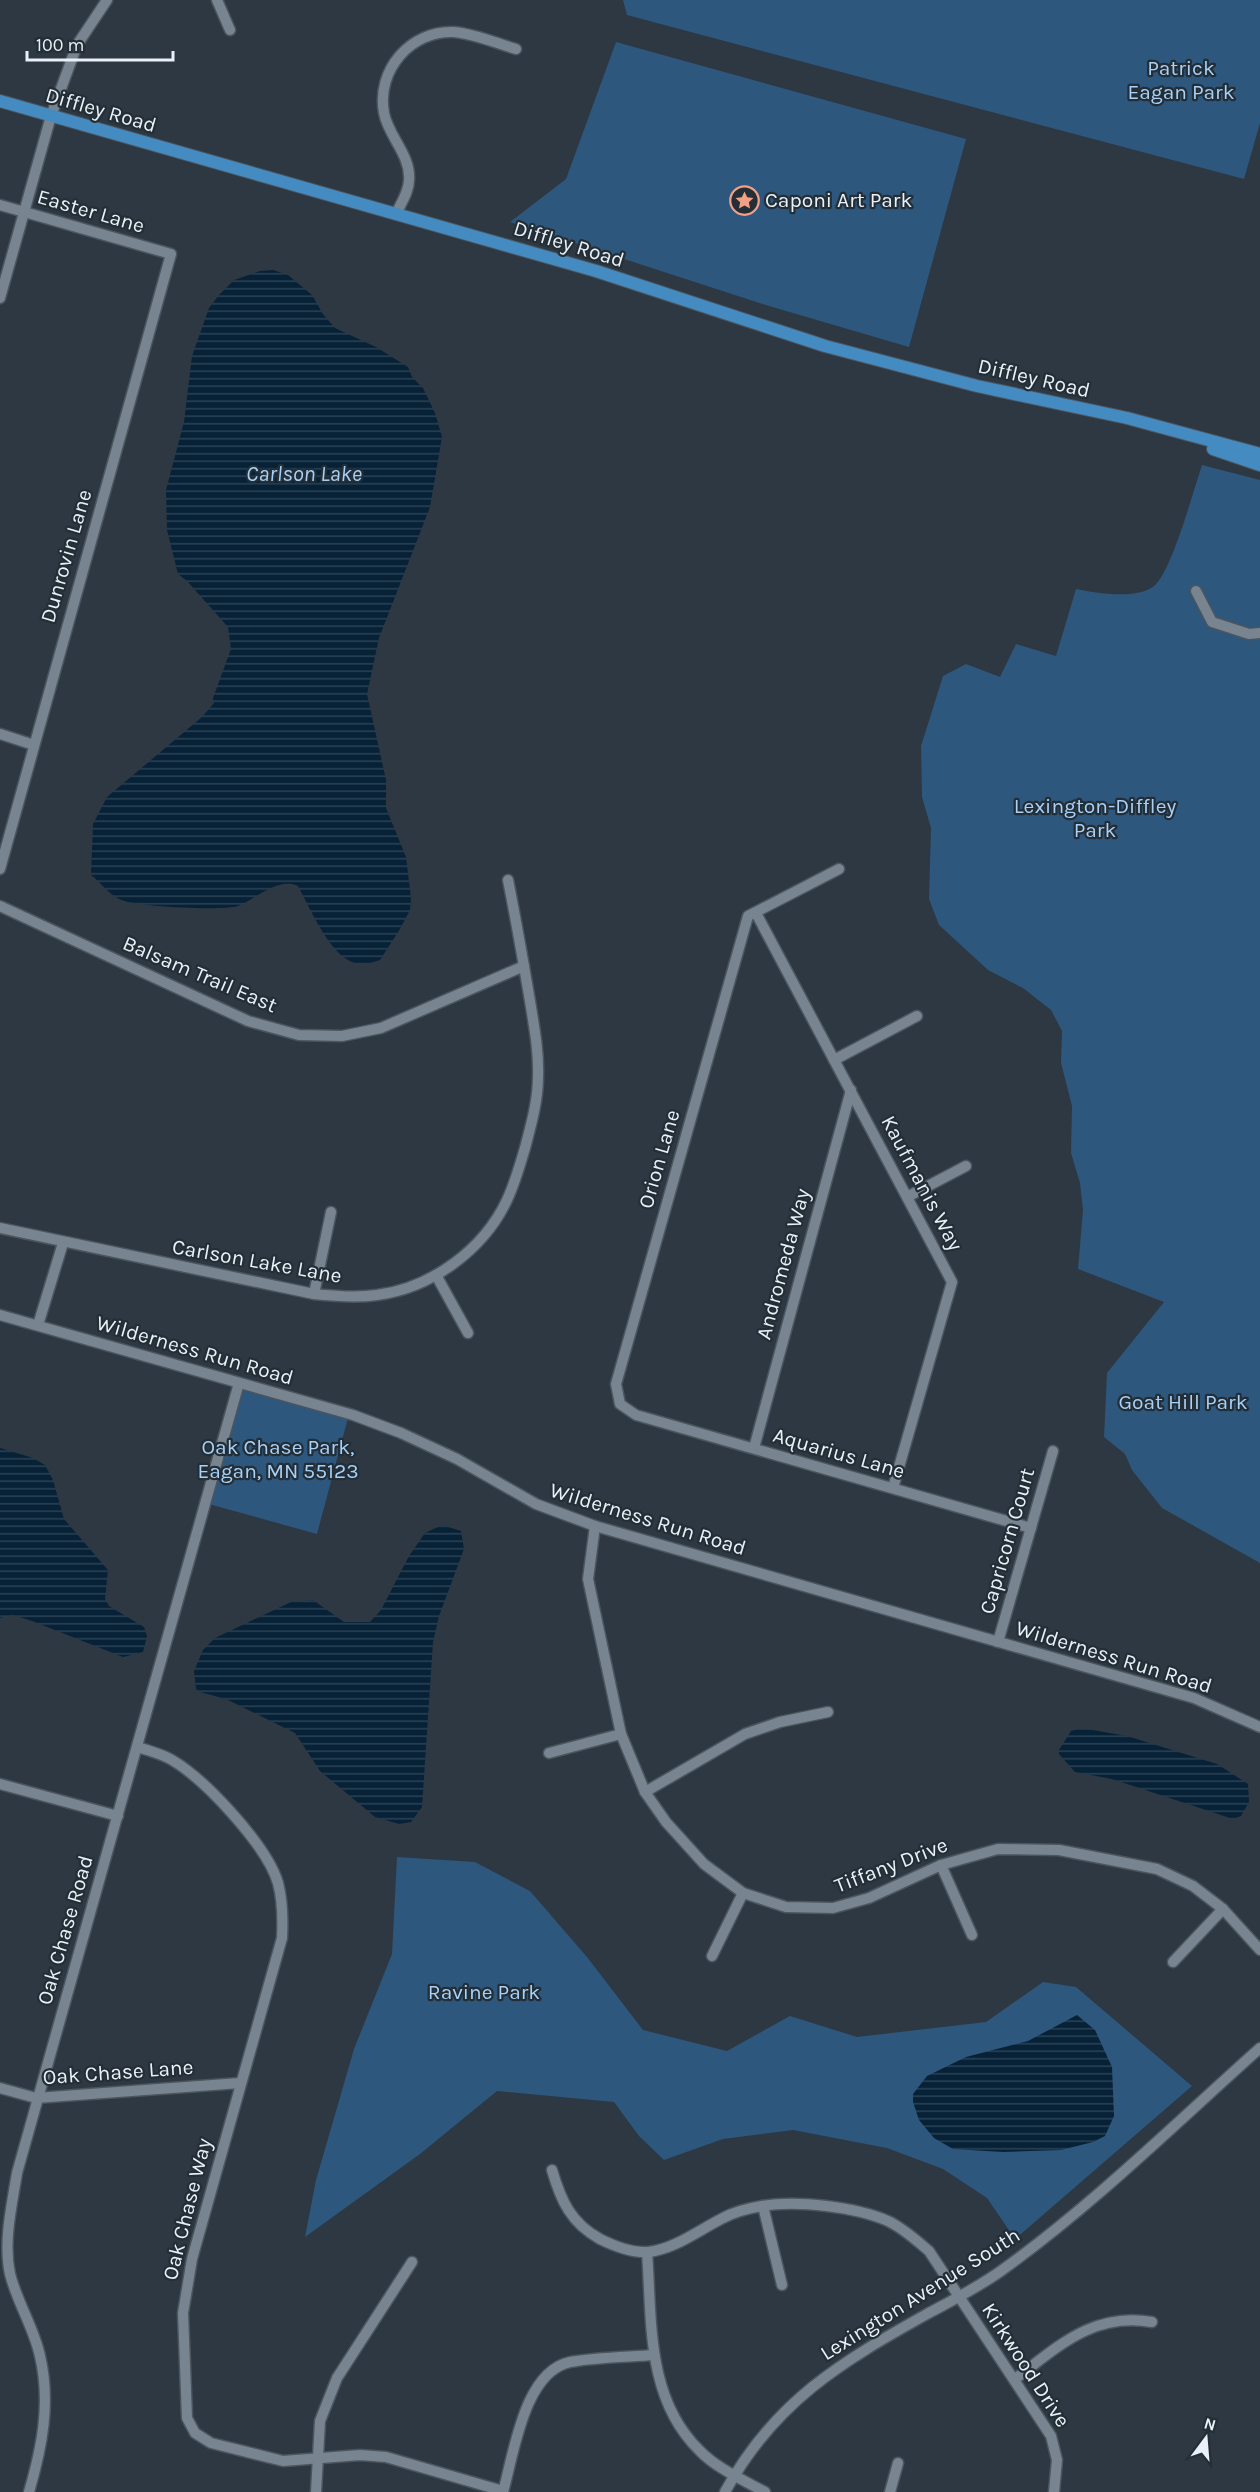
<svg xmlns="http://www.w3.org/2000/svg" width="1260" height="2492" viewBox="0 0 1260 2492" font-family="Karla,sans-serif">
  <style>
    .park { fill: #2d577d }
    .water { fill: url(#water-rules) }
    .lines { fill: none; stroke-linecap: round; stroke-linejoin: round }
    .minor-casing { stroke: #4c555e; stroke-width: 13 }
    .major-casing { stroke: #4c555e; stroke-width: 14 }
    .minor { stroke: #788490; stroke-width: 10 }
    .major { stroke: #448bc2; stroke-width: 12 }
    .labels { text-anchor: middle; stroke-width: 4.5; stroke-linejoin: round; paint-order: stroke }
    .park-label { font-size: 21px; fill: #a7d1f8; stroke: #232e37 }
    .street-label { font-size: 21px; fill: #e9f0f7; stroke: #232e37 }
    .poi-label { font-size: 21px; fill: #e9f0f7; stroke: #232e37; text-anchor: start }
    .water-label { font-size: 22px; font-style: italic; fill: #a6d0f7; stroke: #232e37 }
  </style>
  <defs>
    <pattern id="water-rules" width="6" height="5" patternUnits="userSpaceOnUse" patternTransform="scale(1.5)"><rect width="6" height="5" fill="#072137"/><path d="M0 2.5h6" fill="none" stroke="#2b4255"/></pattern>
  </defs>
  <rect width="100%" height="100%" fill="#2d3842"/>
  <g class="park">
    <path d="M623,0h637v123l-16,56 -617,-164z"/>
    <path d="M616,42l350,97 -57,208 -140,-41 -259,-84 56,-43z"/>
    <path d="M1202,465l58,15v1083l-98,-55 -30,-38 -7,-16 -21,-17 3,-64 57,-71 -86,-33 5,-59 -3,-27 -9,-30 1,-47 -11,-43 1,-32 -11,-21 -28,-22 -35,-18 -49,-45 -10,-26 2,-71 -9,-31 -1,-51 22,-70 23,-12 34,13 16,-33 40,12 20,-67c20,4 60,11 78,-3 17,-13 40,-97 48,-121z"/>
    <path d="M239,1383l110,31 -32,120 -112,-31z"/>
    <path d="M397,1857l78,5 55,29 57,66 56,73 84,21 63,-35 67,21 129,-15 57,-40 33,5 116,99 -177,153 -28,-41 -44,-29 -56,-21 -94,-18 -70,9 -59,21 -25,-24 -25,-34 -117,-11 -77,63 -115,83 11,-57 38,-131 38,-95z"/>
  </g>
  <g class="water">
    <path d="M260,271l13,-1 15,5 24,20 11,19 12,14 41,19 32,20 4,10 11,11 12,25 7,24 -12,70 -51,131 -12,56 19,86v28l20,49 5,41 -1,12 -10,19 -20,31c-9,3 -19,6 -28,2 -24,-10 -42,-54 -54,-76 -20,-9 -42,13 -60,20 -14,5 -105,1 -119,-7 -10,-5 -19,-17 -28,-24l2,-51 14,-27 95,-80 12,-14 -1,-5 18,-49 -3,-22 -41,-46 -9,-7 -11,-44 -1,-40 18,-68 8,-66 17,-48 10,-13 15,-15z"/>
    <path d="M0,1448l33,10 12,7 8,15 11,39 44,51 -3,29 4,7 35,21 3,9 -4,16 -20,5 -91,-36 -19,-6 -13,3z"/>
    <path d="M442,1525l19,6 3,18 -25,67 -6,26 -11,165 -11,15 -12,2 -24,-7 -55,-46 -25,-38 -69,-34 -26,-7 -4,-3 -2,-18 9,-21 12,-12 76,-36 22,-2 31,22h26l11,-12 28,-54 16,-23z"/>
    <path d="M1081,1728l46,8 90,28 31,20 1,18 -8,14 -8,3 -121,-40 -37,-7 -16,-18v-4l12,-19z"/>
    <path d="M1077,2015l18,15 17,37 2,49 -9,20 -12,6 -32,8 -58,2 -50,-3 -19,-11 -15,-18 -6,-18v-8l14,-18 39,-19 62,-16z"/>
  </g>
  <g class="lines">
    <defs>
      <g id="minor">
        <path d="M217,0l13,30"/>
        <path d="M0,205l171,49 -171,615"/>
        <path d="M396,214c5,-11 13,-22 13,-34 2,-25 -21,-44 -25,-67 -8,-43 27,-83 70,-81 21,2 42,11 62,17"/>
        <path d="M0,298l51,-182 26,-71 30,-45"/>
        <path d="M1196,591l16,31 37,12 11,-1"/>
        <path d="M0,734l34,11"/>
        <path d="M839,869l-91,47 -132,468 4,20 16,11 395,113"/>
        <path d="M0,906l248,115 51,14 43,1 39,-8 143,-62"/>
        <path d="M756,913l196,369 -59,206"/>
        <path d="M834,1060l83,-44"/>
        <path d="M907,1197l59,-31"/>
        <path d="M0,1228l314,66c21,2 42,4 63,1 55,-7 107,-46 130,-95 8,-17 13,-35 18,-52 6,-23 13,-47 13,-71 1,-26 -4,-51 -8,-76 -7,-41 -14,-81 -22,-121"/>
        <path d="M436,1275l32,58"/>
        <path d="M314,1294l17,-82"/>
        <path d="M0,1315l353,100 48,18 56,26 79,45 59,22 599,172 66,29"/>
        <path d="M38,1325l25,-82"/>
        <path d="M754,1448l97,-358"/>
        <path d="M595,1526l-7,53 33,155 24,58 21,30 38,42 39,29 43,14 47,1 36,-10 72,-33 57,-16 61,1 98,19 36,17 30,23 37,41"/>
        <path d="M998,1642l55,-191"/>
        <path d="M138,1747c11,4 24,7 34,13 34,20 95,86 106,123 5,19 5,36 4,55l-90,321 -9,54 4,105 8,15 16,10 72,18 77,-6 26,2 117,34"/>
        <path d="M549,1753l72,-19"/>
        <path d="M0,1784l118,32"/>
        <path d="M645,1792l100,-58 35,-12 48,-10"/>
        <path d="M941,1865l31,70"/>
        <path d="M712,1956l31,-63"/>
        <path d="M1173,1962l50,-53"/>
        <path d="M0,2088l36,10 204,-15"/>
        <path d="M552,2170c9,31 19,53 48,69 14,7 32,14 48,13 27,-3 51,-22 75,-34 11,-6 27,-10 39,-12 35,-6 94,1 126,15 15,7 28,19 41,30l122,185 6,24 -3,32"/>
        <path d="M763,2206l19,79"/>
        <path d="M647,2252c5,69 -1,146 52,198 17,18 44,30 66,42"/>
        <path d="M1015,2379c44,-33 78,-67 137,-57"/>
        <path d="M29,2492c13,-45 22,-89 11,-136 -6,-28 -23,-54 -30,-82 -7,-33 2,-69 7,-101l222,-790"/>
        <path d="M316,2492l4,-71 17,-43 75,-116"/>
        <path d="M503,2492c11,-39 21,-120 67,-130 27,-5 57,-5 84,-7"/>
        <path d="M725,2492c49,-90 116,-130 202,-178 26,-14 54,-28 78,-46 90,-65 172,-146 255,-220"/>
        <path d="M890,2492l8,-29"/>
      </g>
      <g id="major">
        <path d="M0,101l596,170 229,75 152,40 150,32 133,36"/>
        <path d="M1213,449l47,16"/>
      </g>
    </defs>
    <use href="#minor" class="minor-casing"/>
    <use href="#major" class="major-casing"/>
    <use href="#minor" class="minor"/>
    <use href="#major" class="major"/>
  </g>
  <defs>
    <symbol id="sight-ring" viewBox="-11 -11 22 22"><circle r="9.5" fill="#232e37" stroke="#f39f85" stroke-width="1.5"/><path d="M0-6L1.8-2.2L6-1.7L2.9 1.2L3.7 5.4L0 3.3L-3.7 5.4L-2.9 1.2L-6-1.7L-1.8-2.2Z" fill="#f39f85"/></symbol>
  </defs>
  <g fill-rule="evenodd">
    <use href="#sight-ring" x="728" y="184" width="33" height="33"/>
  </g>
  <g class="labels">
    <g class="park-label">
      <text x="1181" y="75">Patrick<tspan x="1181" dy="24">Eagan Park</tspan></text>
      <text x="1095" y="813">Lexington-Diffley<tspan x="1095" dy="24">Park</tspan></text>
      <text x="1183" y="1409">Goat Hill Park</text>
      <text x="278" y="1454">Oak Chase Park,<tspan x="278" dy="24">Eagan, MN 55123</tspan></text>
      <text x="484" y="1999">Ravine Park</text>
    </g>
    <g class="street-label">
      <text transform="translate(101 110) rotate(16)" y="7">Diffley Road</text>
      <text transform="translate(91 211) rotate(16)" y="7">Easter Lane</text>
      <text transform="translate(569 244) rotate(17)" y="7">Diffley Road</text>
      <text transform="translate(1034 378) rotate(13)" y="7">Diffley Road</text>
      <text transform="translate(66 556) rotate(-74)" y="7">Dunrovin Lane</text>
      <text transform="translate(200 974) rotate(23)" y="7">Balsam Trail East</text>
      <text transform="translate(659 1159) rotate(-74)" y="7">Orion Lane</text>
      <text transform="translate(922 1183) rotate(62)" y="7">Kaufmanis Way</text>
      <text transform="translate(257 1261) rotate(10)" y="7">Carlson Lake Lane</text>
      <text transform="translate(783 1264) rotate(-75)" y="7">Andromeda Way</text>
      <text transform="translate(195 1350) rotate(16)" y="7">Wilderness Run Road</text>
      <text transform="translate(839 1453) rotate(16)" y="7">Aquarius Lane</text>
      <text transform="translate(648 1519) rotate(17)" y="7">Wilderness Run Road</text>
      <text transform="translate(1007 1541) rotate(-74)" y="7">Capricorn Court</text>
      <text transform="translate(1114 1657) rotate(17)" y="7">Wilderness Run Road</text>
      <text transform="translate(891 1865) rotate(-21)" y="7">Tiffany Drive</text>
      <text transform="translate(65 1930) rotate(-74)" y="7">Oak Chase Road</text>
      <text transform="translate(118 2072) rotate(-4)" y="7">Oak Chase Lane</text>
      <text transform="translate(187 2209) rotate(-76)" y="7">Oak Chase Way</text>
      <text transform="translate(920 2294) rotate(-32)" y="7">Lexington Avenue South</text>
      <text transform="translate(1026 2365) rotate(57)" y="7">Kirkwood Drive</text>
    </g>
    <g class="poi-label">
      <text x="765" y="207">Caponi Art Park</text>
    </g>
    <g class="water-label">
      <text x="304" y="481">Carlson Lake</text>
    </g>
  </g>
  <g transform="translate(1206 2438) rotate(16)" stroke="#232e37" stroke-width="4.5" paint-order="stroke">
  <path d="M0-4.5L10 22L0 15L-10 22Z" fill="#e9f0f7"/>
  <text y="-9" font-size="16" font-weight="bold" text-anchor="middle" fill="#e9f0f7">N</text>
  </g>
  <path d="M27 51v9h146v-9" fill="none" stroke="#e9f0f7" stroke-width="3"/>
  <text x="36" y="51" font-size="18" fill="#e9f0f7" stroke="#232e37" stroke-width="4.5" paint-order="stroke">100 m</text>
</svg>
